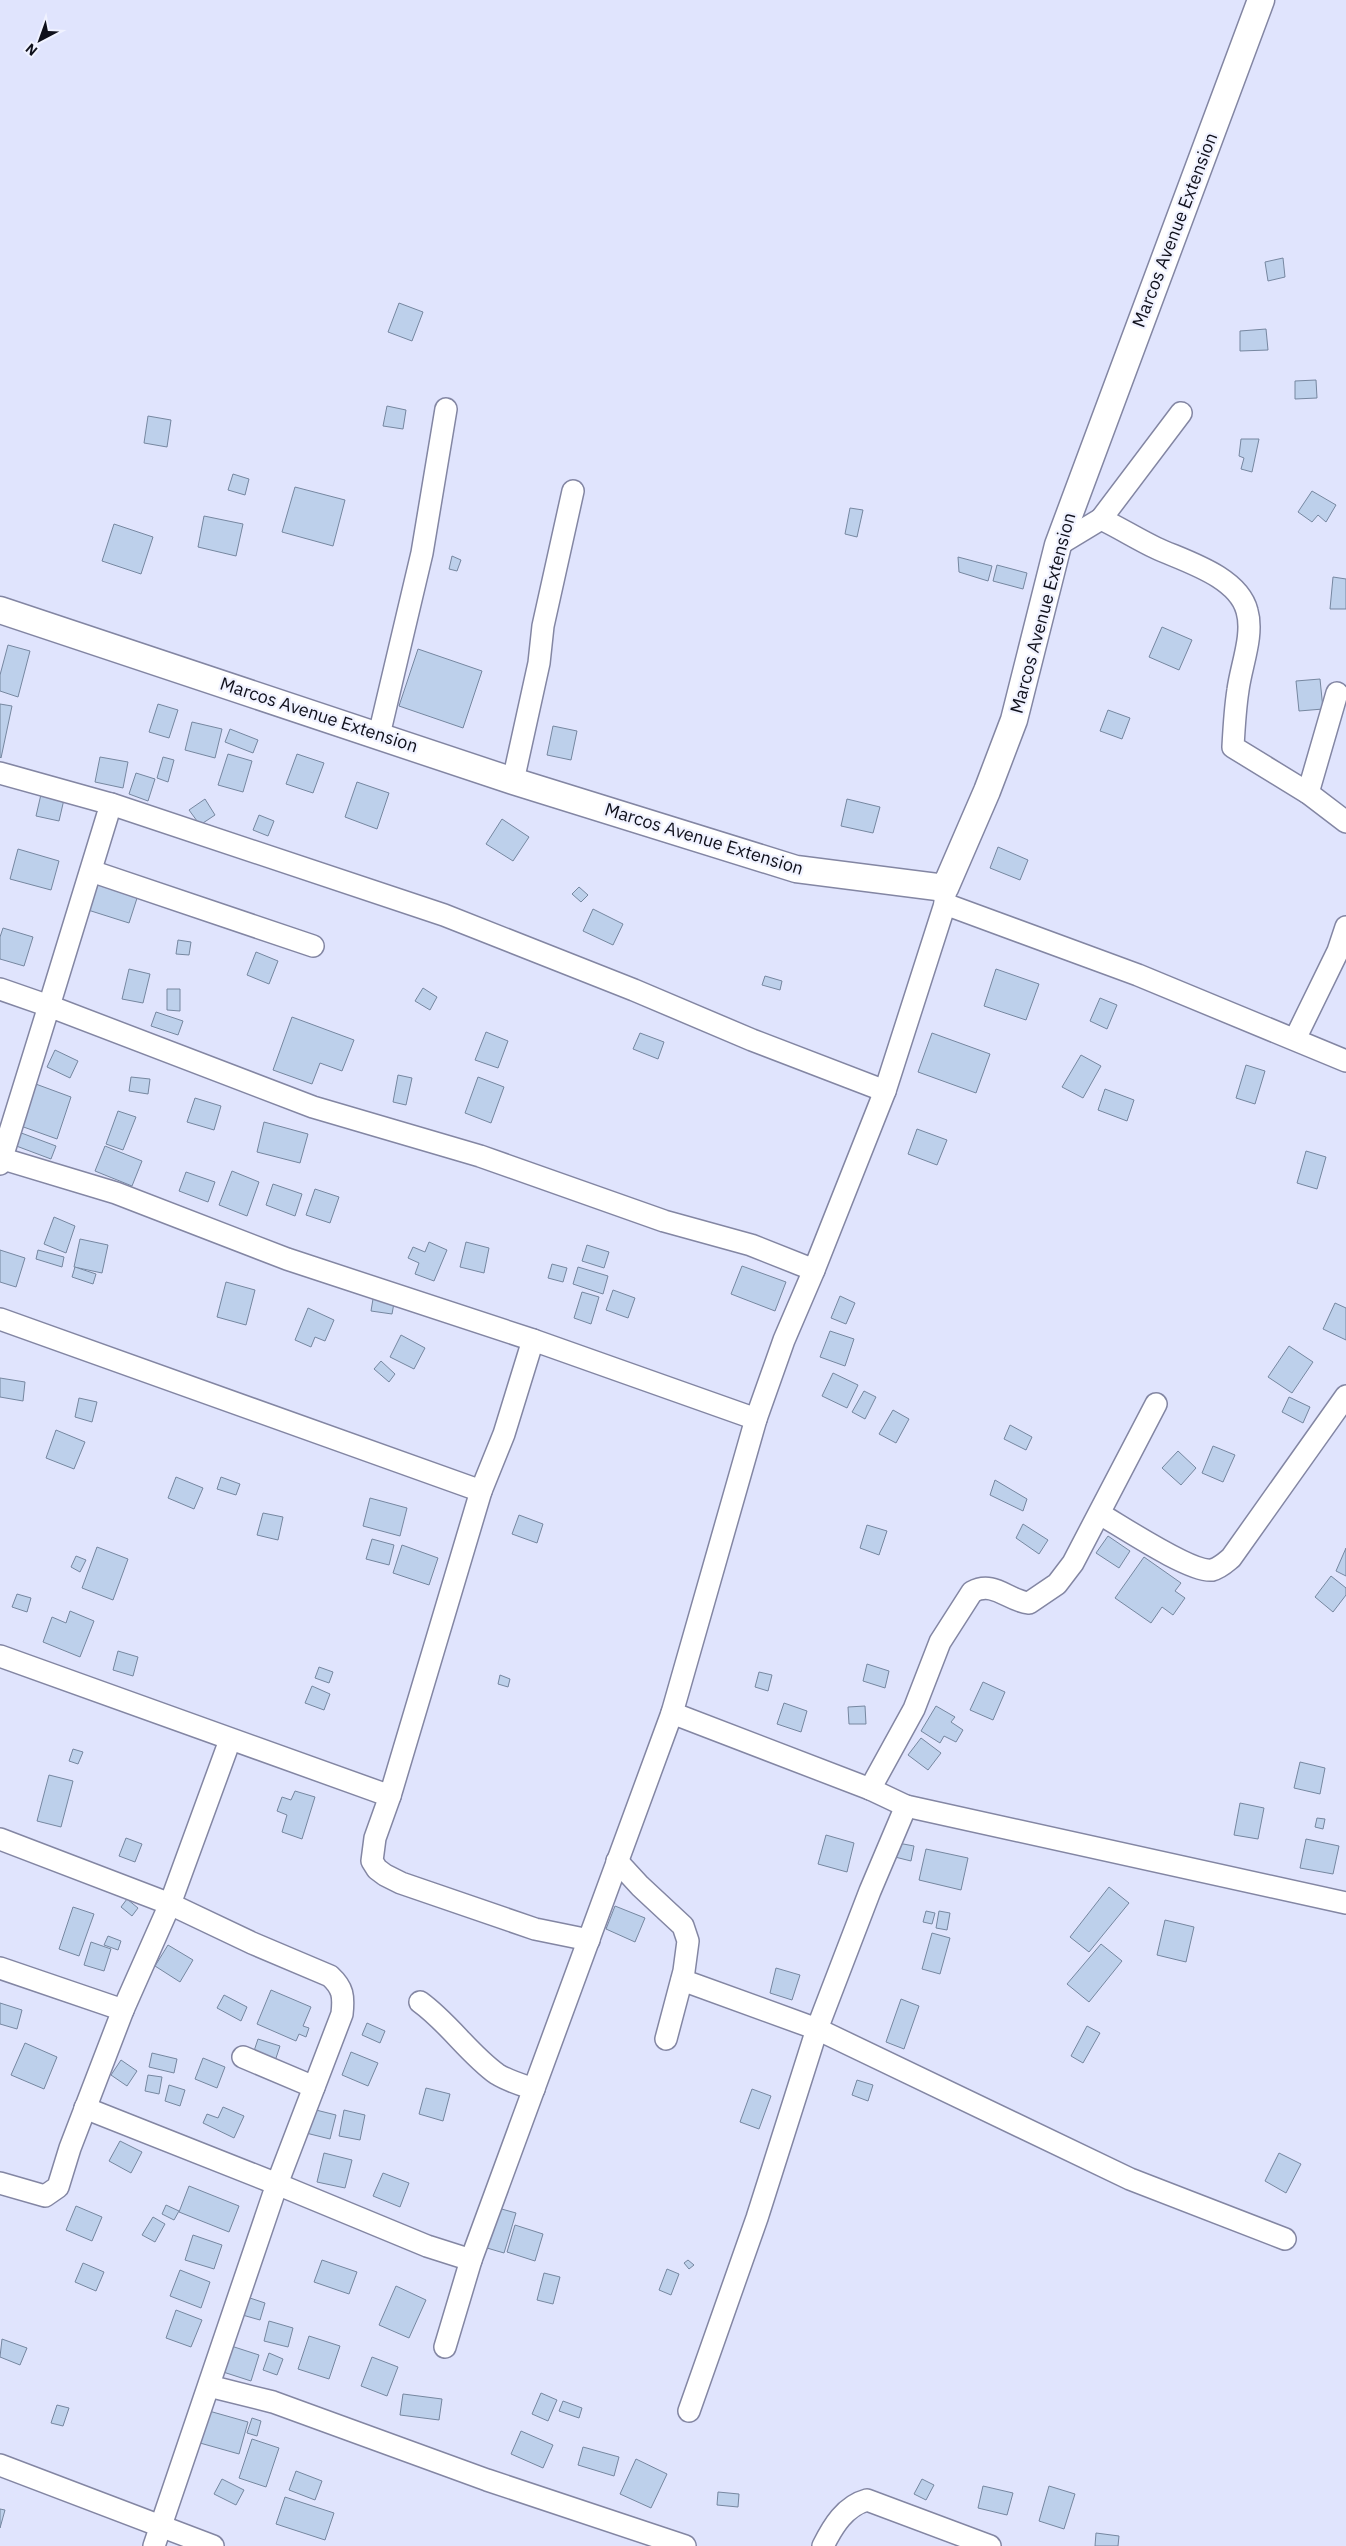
<svg xmlns="http://www.w3.org/2000/svg" width="1346" height="2546" viewBox="0 0 1346 2546" font-family="'IBM Plex Sans',sans-serif">
  <style>
    .building { fill: #bdd0eb; stroke: #7687a0 }
    .lines { fill: none; stroke-linecap: round; stroke-linejoin: round }
    .minor-casing { stroke: #8386a3; stroke-width: 24 }
    .tertiary-casing { stroke: #8386a3; stroke-width: 29 }
    .minor { stroke: #fff; stroke-width: 21 }
    .tertiary { stroke: #fff; stroke-width: 26 }
    .labels { text-anchor: middle; stroke-width: 4.5; stroke-linejoin: round; paint-order: stroke }
    .street-label { font-size: 18px; fill: #0f101b; stroke: #f0f2ff }
  </style>
  <rect width="100%" height="100%" fill="#e0e4fd"/>
  <g class="building">
    <path d="M1283,258l2,19 -17,4 -3,-19z"/>
    <path d="M399,303l24,9 -11,29 -24,-9z"/>
    <path d="M1266,329l2,21 -28,1v-20z"/>
    <path d="M1316,380l1,18 -22,1v-18z"/>
    <path d="M387,406l19,4 -3,19 -20,-3z"/>
    <path d="M148,416l23,4 -4,27 -23,-4z"/>
    <path d="M1241,439h18l-7,33 -11,-3 3,-11 -5,-2z"/>
    <path d="M233,474l16,5 -4,16 -17,-5z"/>
    <path d="M295,487l50,13 -12,46 -51,-14z"/>
    <path d="M1312,491l24,14 -10,17 -8,-7 -6,7 -14,-10z"/>
    <path d="M850,508l13,2 -6,27 -12,-3z"/>
    <path d="M204,516l39,8 -7,32 -38,-9z"/>
    <path d="M114,524l39,13 -12,37 -39,-13z"/>
    <path d="M452,556l9,4 -4,11 -8,-2z"/>
    <path d="M958,557l34,9 -4,15 -29,-9z"/>
    <path d="M997,565l30,8 -4,16 -30,-8z"/>
    <path d="M1333,577l13,2v30h-16z"/>
    <path d="M1162,627l30,13 -13,30 -30,-13z"/>
    <path d="M8,645l22,6 -12,46 -18,-6v-16z"/>
    <path d="M418,649l64,22 -19,57 -64,-22z"/>
    <path d="M1320,679l3,30 -24,2 -3,-30z"/>
    <path d="M0,704l12,2 -11,52 -1,-1z"/>
    <path d="M158,704l20,6 -9,28 -20,-6z"/>
    <path d="M1108,710l22,8 -8,21 -22,-8z"/>
    <path d="M192,722l30,7 -7,29 -30,-8z"/>
    <path d="M553,726l24,5 -6,29 -24,-5z"/>
    <path d="M230,729l28,11 -5,13 -28,-11z"/>
    <path d="M228,754l24,7 -9,31 -25,-7z"/>
    <path d="M297,754l27,9 -11,30 -27,-9z"/>
    <path d="M100,757l28,5 -5,26 -28,-6z"/>
    <path d="M163,757l11,3 -6,22 -11,-4z"/>
    <path d="M136,773l19,6 -7,22 -19,-7z"/>
    <path d="M357,782l32,11 -12,36 -32,-12z"/>
    <path d="M42,790l23,5 -6,26 -23,-5z"/>
    <path d="M205,799l10,16 -15,10 -11,-15z"/>
    <path d="M847,799l33,8 -7,26 -32,-7z"/>
    <path d="M259,815l15,6 -6,15 -15,-6z"/>
    <path d="M502,819l27,18 -16,24 -27,-17z"/>
    <path d="M998,847l30,13 -8,20 -30,-12z"/>
    <path d="M18,849l41,12 -8,29 -41,-11z"/>
    <path d="M98,879l41,13 -10,31 -41,-13z"/>
    <path d="M579,887l9,8 -7,7 -9,-8z"/>
    <path d="M593,909l30,15 -10,21 -30,-14z"/>
    <path d="M3,928l30,9 -9,29 -24,-7v-22z"/>
    <path d="M178,940l13,2 -2,13 -13,-1z"/>
    <path d="M256,952l22,9 -9,23 -22,-9z"/>
    <path d="M129,969l21,5 -7,29 -21,-4z"/>
    <path d="M996,969l43,15 -13,36 -42,-14z"/>
    <path d="M765,976l17,5 -2,9 -18,-5z"/>
    <path d="M423,988l14,9 -7,13 -15,-9z"/>
    <path d="M167,989h13v22l-13,-1z"/>
    <path d="M1100,998l17,7 -10,24 -17,-8z"/>
    <path d="M156,1012l27,9 -5,14 -27,-9z"/>
    <path d="M292,1017l62,23 -12,31 -22,-8 -8,21 -39,-14z"/>
    <path d="M486,1032l22,9 -10,27 -23,-8z"/>
    <path d="M640,1033l24,9 -6,17 -25,-10z"/>
    <path d="M932,1033l58,21 -14,39 -58,-21z"/>
    <path d="M55,1050l23,11 -8,17 -23,-11z"/>
    <path d="M1081,1055l20,11 -18,32 -21,-11z"/>
    <path d="M1246,1065l19,6 -10,33 -19,-6z"/>
    <path d="M398,1075l14,3 -6,27 -13,-3z"/>
    <path d="M131,1077l19,2 -2,15 -19,-3z"/>
    <path d="M478,1077l26,10 -13,36 -26,-10z"/>
    <path d="M33,1083l38,14 -14,42 -39,-14z"/>
    <path d="M1105,1089l29,11 -7,21 -29,-11z"/>
    <path d="M195,1098l26,8 -7,24 -27,-8z"/>
    <path d="M118,1111l18,6 -13,33 -17,-6z"/>
    <path d="M264,1122l44,12 -8,29 -43,-11z"/>
    <path d="M917,1129l30,11 -10,25 -29,-11z"/>
    <path d="M16,1131l40,15 -5,13 -40,-15z"/>
    <path d="M105,1146l37,15 -10,25 -37,-15z"/>
    <path d="M1306,1151l20,6 -9,32 -20,-6z"/>
    <path d="M232,1171l27,11 -12,34 -28,-11z"/>
    <path d="M186,1172l29,10 -7,20 -29,-11z"/>
    <path d="M273,1184l29,10 -7,22 -29,-11z"/>
    <path d="M315,1189l24,8 -9,26 -24,-8z"/>
    <path d="M54,1217l21,9 -9,27 -22,-9z"/>
    <path d="M80,1239l28,6 -6,28 -28,-6z"/>
    <path d="M429,1242l18,8 -13,31 -19,-7 4,-11 -11,-5 5,-11 12,5z"/>
    <path d="M466,1242l23,6 -5,25 -24,-6z"/>
    <path d="M587,1245l22,7 -5,16 -22,-7z"/>
    <path d="M0,1250l25,8 -9,29 -16,-5z"/>
    <path d="M38,1250l26,7 -2,10 -26,-8z"/>
    <path d="M552,1264l15,4 -4,14 -15,-4z"/>
    <path d="M742,1266l44,16 -11,29 -44,-17z"/>
    <path d="M75,1267l21,7 -3,10 -21,-7z"/>
    <path d="M578,1267l30,9 -5,18 -30,-10z"/>
    <path d="M226,1282l29,8 -9,35 -29,-8z"/>
    <path d="M613,1290l22,8 -7,20 -22,-8z"/>
    <path d="M582,1292l17,5 -8,27 -17,-6z"/>
    <path d="M840,1296l15,7 -9,21 -15,-6z"/>
    <path d="M373,1299l21,4 -2,11 -21,-3z"/>
    <path d="M1335,1303l11,5v32l-23,-11z"/>
    <path d="M308,1308l26,12 -9,21 -10,-4 -4,10 -16,-7z"/>
    <path d="M830,1331l24,8 -9,27 -25,-9z"/>
    <path d="M401,1335l24,13 -11,21 -24,-12z"/>
    <path d="M1289,1346l24,16 -21,31 -24,-16z"/>
    <path d="M381,1361l14,13 -6,8 -15,-13z"/>
    <path d="M833,1373l25,12 -11,23 -25,-12z"/>
    <path d="M0,1378l25,4 -2,19 -23,-4z"/>
    <path d="M864,1391l12,6 -11,22 -13,-7z"/>
    <path d="M1289,1397l21,10 -7,16 -21,-11z"/>
    <path d="M79,1398l18,4 -5,20 -17,-5z"/>
    <path d="M893,1410l16,9 -13,24 -17,-9z"/>
    <path d="M1010,1425l22,12 -6,13 -22,-11z"/>
    <path d="M56,1430l29,12 -11,27 -28,-11z"/>
    <path d="M1213,1446l22,9 -12,27 -21,-9z"/>
    <path d="M1178,1451l18,17 -15,17 -19,-17z"/>
    <path d="M176,1477l27,11 -9,21 -26,-11z"/>
    <path d="M221,1477l19,7 -4,11 -19,-6z"/>
    <path d="M995,1480l32,19 -4,12 -33,-16z"/>
    <path d="M370,1498l37,10 -7,28 -37,-10z"/>
    <path d="M263,1513l20,4 -5,23 -21,-5z"/>
    <path d="M519,1515l24,9 -6,19 -25,-9z"/>
    <path d="M1023,1524l25,16 -9,14 -23,-16z"/>
    <path d="M867,1525l20,6 -8,24 -19,-7z"/>
    <path d="M1108,1536l22,15 -11,17 -23,-15z"/>
    <path d="M372,1539l22,6 -5,20 -23,-6z"/>
    <path d="M402,1545l36,13 -9,27 -36,-12z"/>
    <path d="M97,1547l31,12 -15,41 -31,-12z"/>
    <path d="M1346,1548v28l-10,-5z"/>
    <path d="M76,1556l10,4 -6,12 -9,-5z"/>
    <path d="M1144,1557l37,26 -6,8 10,7 -12,17 -11,-8 -11,16 -36,-25z"/>
    <path d="M1331,1576l15,12v7l-13,17 -18,-15z"/>
    <path d="M17,1594l14,4 -4,14 -15,-5z"/>
    <path d="M70,1611l24,10 -14,36 -37,-15 9,-25 14,6z"/>
    <path d="M118,1651l20,6 -5,19 -20,-6z"/>
    <path d="M867,1664l22,7 -4,17 -22,-7z"/>
    <path d="M319,1667l14,5 -4,11 -14,-5z"/>
    <path d="M759,1672l13,3 -4,16 -13,-4z"/>
    <path d="M500,1675l10,4 -2,8 -10,-3z"/>
    <path d="M983,1682l22,10 -12,28 -23,-10z"/>
    <path d="M312,1686l18,8 -6,16 -19,-7z"/>
    <path d="M784,1703l23,8 -6,21 -24,-8z"/>
    <path d="M865,1706l1,18h-17l-1,-17z"/>
    <path d="M936,1706l19,11 -4,5 12,8 -7,12 -12,-6 -4,7 -19,-12z"/>
    <path d="M921,1738l20,15 -13,17 -20,-15z"/>
    <path d="M73,1749l10,3 -5,12 -9,-3z"/>
    <path d="M1300,1762l25,6 -5,26 -26,-6z"/>
    <path d="M49,1775l24,6 -12,46 -24,-6z"/>
    <path d="M295,1791l20,6 -13,42 -20,-7 5,-17 -10,-4 5,-14 9,3z"/>
    <path d="M1240,1803l24,5 -6,31 -24,-4z"/>
    <path d="M1317,1818l8,1 -2,10 -8,-2z"/>
    <path d="M826,1835l28,8 -7,29 -29,-8z"/>
    <path d="M126,1838l16,6 -7,18 -16,-6z"/>
    <path d="M1306,1839l33,7 -6,28 -33,-6z"/>
    <path d="M898,1843l16,3 -3,15 -16,-4z"/>
    <path d="M926,1849l42,9 -7,32 -42,-10z"/>
    <path d="M1109,1887l20,16 -40,49 -19,-15z"/>
    <path d="M127,1899l11,9 -6,8 -11,-9z"/>
    <path d="M615,1906l30,12 -10,24 -29,-13z"/>
    <path d="M73,1907l21,7 -15,42 -20,-7z"/>
    <path d="M926,1911l9,2 -3,11 -9,-2z"/>
    <path d="M939,1911l11,2 -3,17 -11,-2z"/>
    <path d="M1165,1920l29,7 -8,35 -29,-7z"/>
    <path d="M932,1933l18,5 -10,36 -18,-5z"/>
    <path d="M108,1936l13,5 -3,9 -14,-5z"/>
    <path d="M91,1942l20,7 -7,22 -20,-6z"/>
    <path d="M1101,1944l21,17 -33,41 -22,-18z"/>
    <path d="M168,1945l25,15 -13,22 -25,-16z"/>
    <path d="M776,1968l24,7 -8,25 -22,-7z"/>
    <path d="M271,1990l40,17 -8,19 6,2 -3,9 -7,-3 -3,7 -39,-17z"/>
    <path d="M224,1995l23,12 -6,14 -24,-13z"/>
    <path d="M901,1999l18,7 -15,43 -18,-7z"/>
    <path d="M0,2003l22,7 -5,19 -17,-5z"/>
    <path d="M367,2023l18,8 -5,12 -18,-8z"/>
    <path d="M1087,2026l13,7 -17,30 -12,-7z"/>
    <path d="M258,2039l22,7 -6,18 -22,-7z"/>
    <path d="M25,2043l32,14 -13,32 -33,-14z"/>
    <path d="M351,2052l27,11 -10,23 -26,-11z"/>
    <path d="M152,2053l25,6 -3,14 -25,-6z"/>
    <path d="M203,2058l22,9 -8,21 -22,-9z"/>
    <path d="M121,2060l16,11 -10,15 -16,-11z"/>
    <path d="M148,2075l14,2 -3,17 -14,-3z"/>
    <path d="M857,2080l16,5 -5,16 -16,-6z"/>
    <path d="M169,2085l16,5 -5,16 -15,-5z"/>
    <path d="M426,2088l24,6 -7,27 -24,-7z"/>
    <path d="M752,2089l19,7 -12,33 -19,-7z"/>
    <path d="M223,2107l21,9 -10,22 -31,-15 4,-9 11,4z"/>
    <path d="M308,2108l28,7 -6,24 -28,-7z"/>
    <path d="M344,2110l21,5 -5,25 -21,-4z"/>
    <path d="M120,2141l22,11 -11,21 -22,-12z"/>
    <path d="M324,2153l28,7 -7,28 -28,-6z"/>
    <path d="M1279,2153l22,11 -15,29 -21,-12z"/>
    <path d="M383,2173l26,10 -9,24 -27,-11z"/>
    <path d="M189,2186l50,20 -10,26 -50,-20z"/>
    <path d="M166,2205l13,6 -5,9 -12,-6z"/>
    <path d="M76,2206l26,11 -10,24 -26,-11z"/>
    <path d="M498,2208l18,5 -12,40 -17,-5z"/>
    <path d="M153,2217l12,7 -10,18 -13,-7z"/>
    <path d="M515,2225l28,9 -8,27 -28,-9z"/>
    <path d="M193,2235l29,10 -8,24 -29,-9z"/>
    <path d="M322,2260l35,12 -8,22 -35,-12z"/>
    <path d="M688,2260l6,5 -5,4 -5,-6z"/>
    <path d="M83,2263l21,9 -8,19 -21,-9z"/>
    <path d="M667,2269l12,5 -8,21 -12,-5z"/>
    <path d="M180,2270l30,12 -9,26 -31,-12z"/>
    <path d="M544,2273l16,4 -7,27 -16,-4z"/>
    <path d="M396,2286l30,14 -17,38 -30,-13z"/>
    <path d="M244,2296l21,7 -5,17 -21,-6z"/>
    <path d="M176,2310l26,10 -11,27 -25,-9z"/>
    <path d="M269,2321l24,7 -5,19 -24,-6z"/>
    <path d="M309,2336l31,10 -11,33 -31,-10z"/>
    <path d="M2,2339l25,9 -7,17 -20,-8z"/>
    <path d="M225,2344l34,11 -8,26 -34,-11z"/>
    <path d="M269,2353l14,6 -6,16 -14,-5z"/>
    <path d="M372,2357l26,10 -11,29 -26,-10z"/>
    <path d="M541,2393l16,7 -9,21 -16,-7z"/>
    <path d="M403,2394l39,5 -3,21 -39,-5z"/>
    <path d="M563,2401l19,7 -3,10 -20,-7z"/>
    <path d="M57,2405l12,3 -6,18 -12,-3z"/>
    <path d="M209,2411l39,11 -9,32 -39,-11z"/>
    <path d="M252,2418l9,3 -4,15 -10,-3z"/>
    <path d="M521,2431l32,14 -10,23 -32,-14z"/>
    <path d="M252,2439l27,9 -13,39 -27,-9z"/>
    <path d="M583,2447l36,10 -5,19 -36,-11z"/>
    <path d="M636,2459l31,15 -16,34 -31,-14z"/>
    <path d="M296,2471l26,10 -7,19 -26,-10z"/>
    <path d="M222,2479l22,11 -8,15 -22,-11z"/>
    <path d="M922,2479l12,6 -8,15 -12,-6z"/>
    <path d="M983,2486l30,7 -6,22 -29,-7z"/>
    <path d="M1049,2486l26,8 -11,35 -25,-8z"/>
    <path d="M718,2492l21,2 -1,13 -21,-2z"/>
    <path d="M285,2497l49,16 -9,27 -49,-16z"/>
    <path d="M0,2509l5,1 -5,18z"/>
    <path d="M1096,2533l23,3 -1,10h-23z"/>
  </g>
  <g class="lines">
    <defs>
      <g id="minor">
        <path d="M1101,519l80,-106"/>
        <path d="M1058,545l43,-26c19,9 36,20 55,29 28,13 82,28 91,63 7,24 -6,55 -9,79 -3,19 -4,38 -5,57l75,46 38,29"/>
        <path d="M379,735l43,-182 24,-144"/>
        <path d="M0,773l111,31 -62,202 -49,-17"/>
        <path d="M513,781l26,-118 4,-37 30,-135"/>
        <path d="M1308,793l29,-100"/>
        <path d="M111,804l333,111 190,75 118,50 133,51"/>
        <path d="M91,871l222,75"/>
        <path d="M945,891v13l193,71 208,86"/>
        <path d="M1295,1039l43,-88 8,-24"/>
        <path d="M0,1158l116,35 171,66 246,81"/>
        <path d="M0,1164l49,-158 264,101 167,49 184,65 87,24 63,25"/>
        <path d="M0,1319l481,172 23,-57 29,-94 223,79"/>
        <path d="M481,1491l-91,305 -15,42 -3,23 5,8 8,6 16,8 134,46 54,11"/>
        <path d="M1100,1514c21,12 91,59 112,56 8,-2 13,-7 19,-12l115,-162"/>
        <path d="M0,1656l390,140"/>
        <path d="M672,1713l84,-294 28,-79 30,-70 71,-179 60,-187"/>
        <path d="M870,1789l44,-80 26,-67 32,-50c22,-12 36,9 57,11l28,-19 16,-21 83,-159"/>
        <path d="M906,1806l-36,85 -53,138 313,150 155,60"/>
        <path d="M0,1839l170,65 82,39 78,33c13,12 14,20 12,38l-65,170 150,62 44,14"/>
        <path d="M617,1861l23,25 43,40 5,15 -4,30 -18,68"/>
        <path d="M0,1968l123,42"/>
        <path d="M682,1980l135,49 -60,189 -68,193"/>
        <path d="M420,2002c29,21 49,52 77,72 11,7 25,11 37,15"/>
        <path d="M243,2057l71,30"/>
        <path d="M85,2108l192,76 -123,362"/>
        <path d="M0,2183l45,13 13,-9 12,-39 53,-138 47,-106 60,-164"/>
        <path d="M445,2347l26,-87 201,-547 198,76 36,17 440,97"/>
        <path d="M209,2386l64,16 214,78 198,66"/>
        <path d="M0,2465l213,81"/>
        <path d="M823,2546c10,-20 22,-40 44,-46l123,46"/>
      </g>
      <path id="tertiary" d="M0,610l513,171 283,88 149,19 42,-97 27,-71 44,-175 203,-545"/>
    </defs>
    <use href="#minor" class="minor-casing"/>
    <use href="#tertiary" class="tertiary-casing"/>
    <use href="#minor" class="minor"/>
    <use href="#tertiary" class="tertiary"/>
  </g>
  <g class="labels">
    <g class="street-label">
      <text transform="translate(1175 230) rotate(-69)" y="6">Marcos Avenue Extension</text>
      <text transform="translate(1043 613) rotate(-75)" y="6">Marcos Avenue Extension</text>
      <text transform="translate(319 715) rotate(18)" y="6">Marcos Avenue Extension</text>
      <text transform="translate(704 839) rotate(17)" y="6">Marcos Avenue Extension</text>
    </g>
  </g>
  <g transform="translate(40 40) rotate(221)" stroke="#f0f2ff" stroke-width="4" paint-order="stroke">
  <path d="M0-4L9 19L0 12L-9 19Z" fill="#0f101b"/>
  <text y="-8" font-size="14" font-weight="bold" text-anchor="middle" fill="#0f101b">N</text>
  </g>
</svg>
